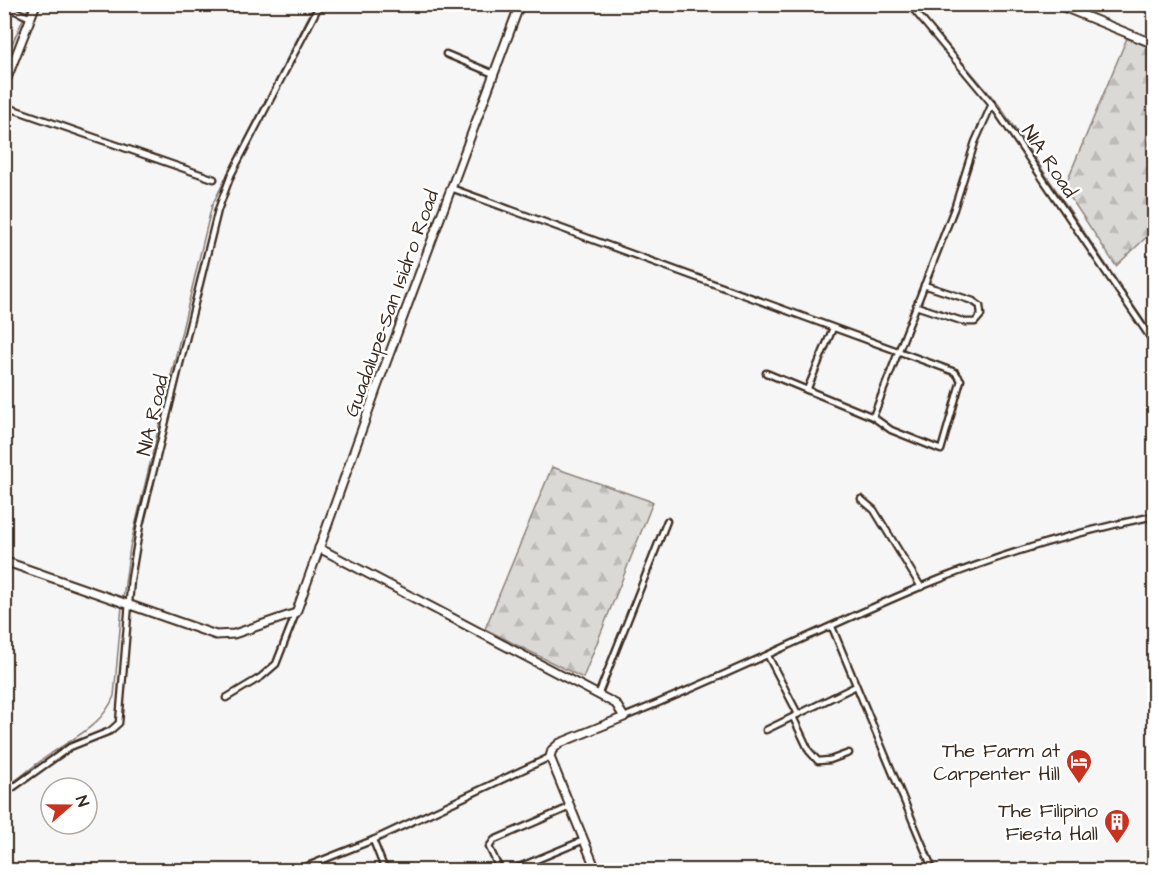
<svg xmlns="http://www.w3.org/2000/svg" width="1159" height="875" viewBox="0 0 1159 875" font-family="'Architects Daughter',sans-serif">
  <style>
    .forest { fill: url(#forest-firs); stroke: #8b827a; stroke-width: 1.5 }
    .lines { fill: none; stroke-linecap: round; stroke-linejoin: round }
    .stream { stroke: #847972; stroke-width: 1.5 }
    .street-casing { stroke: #3b2a1e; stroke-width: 9 }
    .secondary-casing { stroke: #3b2a1e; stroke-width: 11 }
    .street { stroke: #fff; stroke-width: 4.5 }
    .secondary { stroke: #fff; stroke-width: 7 }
    .labels { text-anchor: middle; stroke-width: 5; stroke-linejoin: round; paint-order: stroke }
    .street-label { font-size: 20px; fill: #3b2a1e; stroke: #fff }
    .poi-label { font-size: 20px; fill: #3b2a1e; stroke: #fff; text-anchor: end }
  </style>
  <defs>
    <pattern id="forest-firs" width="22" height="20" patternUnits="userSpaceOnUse" patternTransform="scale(1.5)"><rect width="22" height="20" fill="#dbd9d6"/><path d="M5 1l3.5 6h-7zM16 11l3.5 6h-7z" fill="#bdbab7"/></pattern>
  </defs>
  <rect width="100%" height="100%" fill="#f7f6f6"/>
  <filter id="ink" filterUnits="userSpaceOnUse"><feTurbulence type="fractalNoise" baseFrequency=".0167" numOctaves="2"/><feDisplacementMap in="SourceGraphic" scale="12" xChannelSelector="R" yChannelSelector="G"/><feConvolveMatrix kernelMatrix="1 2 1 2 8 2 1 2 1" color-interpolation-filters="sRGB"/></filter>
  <g filter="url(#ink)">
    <g class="forest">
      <path d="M1127,38l27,11v181l-38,36 -52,-78z"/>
      <path d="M552,467l101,35 -70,176 -98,-49z"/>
    </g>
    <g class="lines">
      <g class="stream">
        <path d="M913,4l86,101 155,231"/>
        <path d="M26,13l3,-9"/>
        <path d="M4,62l20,-45"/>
        <path d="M123,598l7,-51 82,-342 103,-201"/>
        <path d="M4,789c16,-11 30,-24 45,-34 25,-18 53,-29 65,-59l8,-90"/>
      </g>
      <defs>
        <g id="street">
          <path d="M909,4l83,100 162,239"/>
          <path d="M4,6l27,12"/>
          <path d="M446,54l48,20"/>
          <path d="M4,106l210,73"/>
          <path d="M451,188l504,184 6,8 -20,70 -50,-20 -18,-13 -107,-44"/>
          <path d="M916,306l49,16h10l6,-7 -1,-9 -7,-5 -49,-16"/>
          <path d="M807,390l26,-62"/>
          <path d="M873,417l81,-208 21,-67 17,-38"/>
          <path d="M861,499l13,11 47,77"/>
          <path d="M832,627l101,243"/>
          <path d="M768,656l30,58"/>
          <path d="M599,693l68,-172"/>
          <path d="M226,698l35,-21 15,-13 20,-51"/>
          <path d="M624,717c100,-40 196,-88 296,-130 75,-31 155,-55 234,-71"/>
          <path d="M793,717l16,34 9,10 12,-1 19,-7"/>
          <path d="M766,730l90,-44"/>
          <path d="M4,794l66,-47 40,-16 9,-8 12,-144 9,-54 78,-315 13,-35 89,-171"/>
          <path d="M373,840l12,30"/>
          <path d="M305,867l68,-27 177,-83"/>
          <path d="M500,870l-11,-23 5,-7 76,-33"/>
          <path d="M512,870l72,-30"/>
        </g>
        <g id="secondary">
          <path d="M1056,4l98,40"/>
          <path d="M4,86l32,-82"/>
          <path d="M319,548l297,156 8,13 -64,26 -8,7 -2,7 46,113"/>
          <path d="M4,561l212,74 18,-1 62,-21 81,-226 143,-383"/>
        </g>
      </defs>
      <use href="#street" class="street-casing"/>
      <use href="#secondary" class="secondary-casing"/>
      <use href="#street" class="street"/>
      <use href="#secondary" class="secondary"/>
    </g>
  </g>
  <defs>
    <symbol id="hotel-pin" viewBox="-11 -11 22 30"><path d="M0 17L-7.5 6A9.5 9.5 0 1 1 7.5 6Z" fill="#c8321e" stroke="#fff"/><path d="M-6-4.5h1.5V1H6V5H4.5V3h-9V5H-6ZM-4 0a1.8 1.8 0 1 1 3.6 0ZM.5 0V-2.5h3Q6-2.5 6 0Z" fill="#fff"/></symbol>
    <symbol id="building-pin" viewBox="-11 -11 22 30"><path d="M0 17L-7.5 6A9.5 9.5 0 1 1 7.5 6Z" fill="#c8321e" stroke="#fff"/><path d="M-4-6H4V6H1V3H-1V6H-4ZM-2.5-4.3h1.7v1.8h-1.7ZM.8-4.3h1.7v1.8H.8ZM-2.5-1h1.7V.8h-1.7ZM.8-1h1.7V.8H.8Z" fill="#fff"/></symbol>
  </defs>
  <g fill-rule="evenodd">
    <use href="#hotel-pin" x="1064" y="747" width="30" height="40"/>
    <use href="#building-pin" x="1102" y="807" width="30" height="40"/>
  </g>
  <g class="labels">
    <g class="street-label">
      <text transform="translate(1050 161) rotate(56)" y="7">NIA Road</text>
      <text transform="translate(391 303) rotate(-70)" y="7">Guadalupe-San Isidro Road</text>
      <text transform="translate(152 415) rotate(-77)" y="7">NIA Road</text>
    </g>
    <g class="poi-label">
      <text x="1060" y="757">The Farm at<tspan x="1060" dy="23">Carpenter Hill</tspan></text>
      <text x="1098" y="817">The Filipino<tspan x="1098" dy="23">Fiesta Hall</tspan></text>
    </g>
  </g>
  <rect width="1159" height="875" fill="none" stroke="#fff" stroke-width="24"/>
  <rect x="12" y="12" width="1135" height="851" fill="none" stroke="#3b2a1e" stroke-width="2" filter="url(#ink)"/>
  <g transform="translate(69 806) rotate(70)"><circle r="28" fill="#ffffff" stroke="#b1aaa5" stroke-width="1.5"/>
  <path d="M0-4.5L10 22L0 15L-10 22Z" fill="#c8321e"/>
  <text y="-9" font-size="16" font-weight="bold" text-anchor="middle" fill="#3b2a1e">N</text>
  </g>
</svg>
